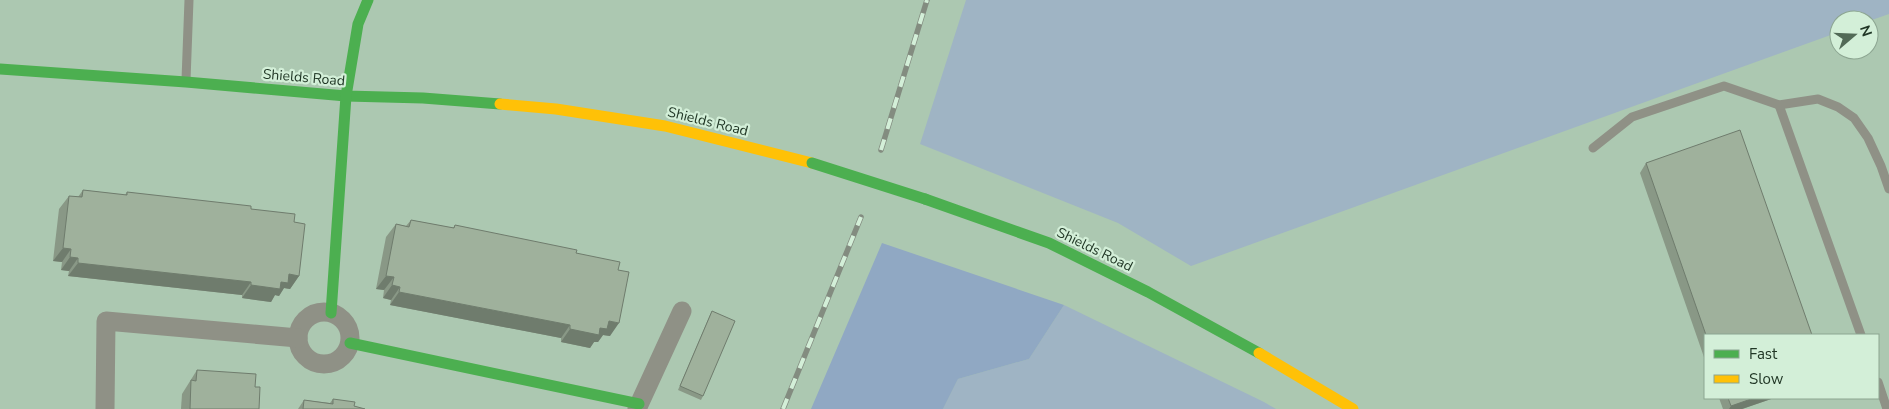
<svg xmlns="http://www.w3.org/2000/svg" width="1889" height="409" viewBox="0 0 1889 409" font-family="'Nunito Sans',sans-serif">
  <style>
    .green { fill: #9fb4c4 }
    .forest { fill: #90a8c3 }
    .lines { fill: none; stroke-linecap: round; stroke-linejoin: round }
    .lane { stroke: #8f9186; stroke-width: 9 }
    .street { stroke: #8f9186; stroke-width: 19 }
    .fast { stroke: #4caf50; stroke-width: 11 }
    .slow { stroke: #ffc107; stroke-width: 11 }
    .rail-casing { stroke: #838c80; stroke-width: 5.5 }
    .rail { stroke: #d3efd8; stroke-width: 4; stroke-dasharray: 11; stroke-linecap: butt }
    .fast-bridge { stroke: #4caf50; stroke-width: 11 }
    .wall { fill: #899886 }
    .shaded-wall { fill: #6f7c6d }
    .building { fill: #9fb19c; stroke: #6f7c6d }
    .labels { text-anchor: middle; stroke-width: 4.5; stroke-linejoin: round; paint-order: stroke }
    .street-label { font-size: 14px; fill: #213726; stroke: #d3efd8 }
  </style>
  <rect width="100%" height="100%" fill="#acc8b1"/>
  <g class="green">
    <path d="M966,0h923v14l-20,7v-1h-30v12l-648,234 -73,-43 -198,-79z"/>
    <path d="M1064,305l200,97 12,7h-333l15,-30 71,-20z"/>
  </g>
  <path class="forest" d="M882,243l182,62 -35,54 -71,20 -15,30h-132z"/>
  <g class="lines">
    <g class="lane">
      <path d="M186,80l3,-80"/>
      <path d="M1779,105l82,230"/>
      <path d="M1593,148l39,-31 92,-31 55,19 39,-6 20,8 16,11 14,20 13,28 8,23"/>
      <path d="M1878,382l9,27"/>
    </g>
    <g class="street">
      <circle cx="324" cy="338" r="26"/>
      <path d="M105,409l1,-88 192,17"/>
      <path d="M637,409l45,-98"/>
    </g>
    <g class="fast">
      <path d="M0,69l186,13 160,14 77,2 77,6"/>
      <path d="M925,199l124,44 99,49 111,61"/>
      <path d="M331,313l15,-217 12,-72 10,-24"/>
      <path d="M350,343l289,61"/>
    </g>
    <g class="slow">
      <path d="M500,104l56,5 109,17 147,37"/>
      <path d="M1259,353l94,56"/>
    </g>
    <defs>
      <g id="rail">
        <path d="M881,150l46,-150"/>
        <path d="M783,409l78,-192"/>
      </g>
    </defs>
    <use href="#rail" class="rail-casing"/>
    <use href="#rail" class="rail"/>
    <path class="fast-bridge" d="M812,163l113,36"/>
  </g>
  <g class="wall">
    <path d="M1646,163l166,172h-107v25l-65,-187z"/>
    <path d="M83,190l42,5 2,-3 124,17 43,13 5,54 -9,13 -6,-1 -5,8 -4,-1 -4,7 -29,-4v-3l-174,-19 1,-5 -8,-1 1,-8 -9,-1 6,-52 10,-13 9,1z"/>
    <path d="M411,220l42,8 2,-3 121,28 42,17 -8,66 -7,-1 -5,7h-4l-4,6 -29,-6v-4l-171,-33 1,-5 -8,-2 1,-8 -8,-1 10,-52 10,-13 10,2z"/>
    <path d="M712,311l-9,85 -2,4 -23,-10 32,-75z"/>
    <path d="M197,370l58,17 4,22h-78l1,-15z"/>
    <path d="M1719,398h55l-32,11h-19z"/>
    <path d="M333,399l21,7 11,3h-67l6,-9 26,3z"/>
  </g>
  <g class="shaded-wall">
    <path d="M63,248l8,1 -9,13 -9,-1z"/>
    <path d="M70,257l8,1 -9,13 -8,-1z"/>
    <path d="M78,263l173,19 -9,13 -174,-19z"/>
    <path d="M289,274l10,2 -9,13 -6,-1 -5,8 -4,-1 -4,7 -29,-4 9,-13 30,-3z"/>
    <path d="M386,276l8,1 -10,13 -8,-1z"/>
    <path d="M392,285l8,2 -9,13 -8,-2z"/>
    <path d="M399,292l171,33 -9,13 -171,-33z"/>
    <path d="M609,321l10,2 -9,13 -7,-1 -5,7h-4l-4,6 -29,-6 9,-13 30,-1z"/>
    <path d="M1754,398h20l-32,11h-13l2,-3z"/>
  </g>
  <g class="building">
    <path d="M1740,130l72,205h-106l-60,-172z"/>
    <path d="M83,190l44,5v-3l124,14v3l44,5 -1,8 11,2 -6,52 -10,-2 -1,9 -7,-1 -1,7 -29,-4v-3l-173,-19v-5l-8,-1 1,-8 -8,-1 6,-52 13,1z"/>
    <path d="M411,220l43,8 1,-3 122,25 -1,3 44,9 -2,8 11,2 -10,51 -10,-2 -2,8 -7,-1 -1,7 -29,-6v-4l-171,-33 1,-5 -8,-2 2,-8 -8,-1 10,-52 13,3z"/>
    <path d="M712,311l23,10 -32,75 -23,-10z"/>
    <path d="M197,370l59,4 -1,13h5l-1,22h-69l1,-29 5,1z"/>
    <path d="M1728,398h26l-23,8z"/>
    <path d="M333,399l22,3 -1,4 11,3h-62l1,-9 29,4z"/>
  </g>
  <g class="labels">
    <g class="street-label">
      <text transform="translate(304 77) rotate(5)" y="5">Shields Road</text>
      <text transform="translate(708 121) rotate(14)" y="5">Shields Road</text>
      <text transform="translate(1095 249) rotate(26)" y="5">Shields Road</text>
    </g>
  </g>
  <rect x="1704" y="334" width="175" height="65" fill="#d3efd8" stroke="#8ca591"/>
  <rect x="1714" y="350" width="25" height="8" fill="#4caf50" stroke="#8ca591"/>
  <text x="1749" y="359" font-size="15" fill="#213726">Fast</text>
  <rect x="1714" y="375" width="25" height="8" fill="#ffc107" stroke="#8ca591"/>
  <text x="1749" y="384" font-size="15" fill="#213726">Slow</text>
  <g transform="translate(1854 35) rotate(71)"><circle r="24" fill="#d3efd8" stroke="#8ca591"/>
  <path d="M0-4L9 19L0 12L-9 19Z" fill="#526a57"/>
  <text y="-8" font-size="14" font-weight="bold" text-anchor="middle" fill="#213726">N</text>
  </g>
</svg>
